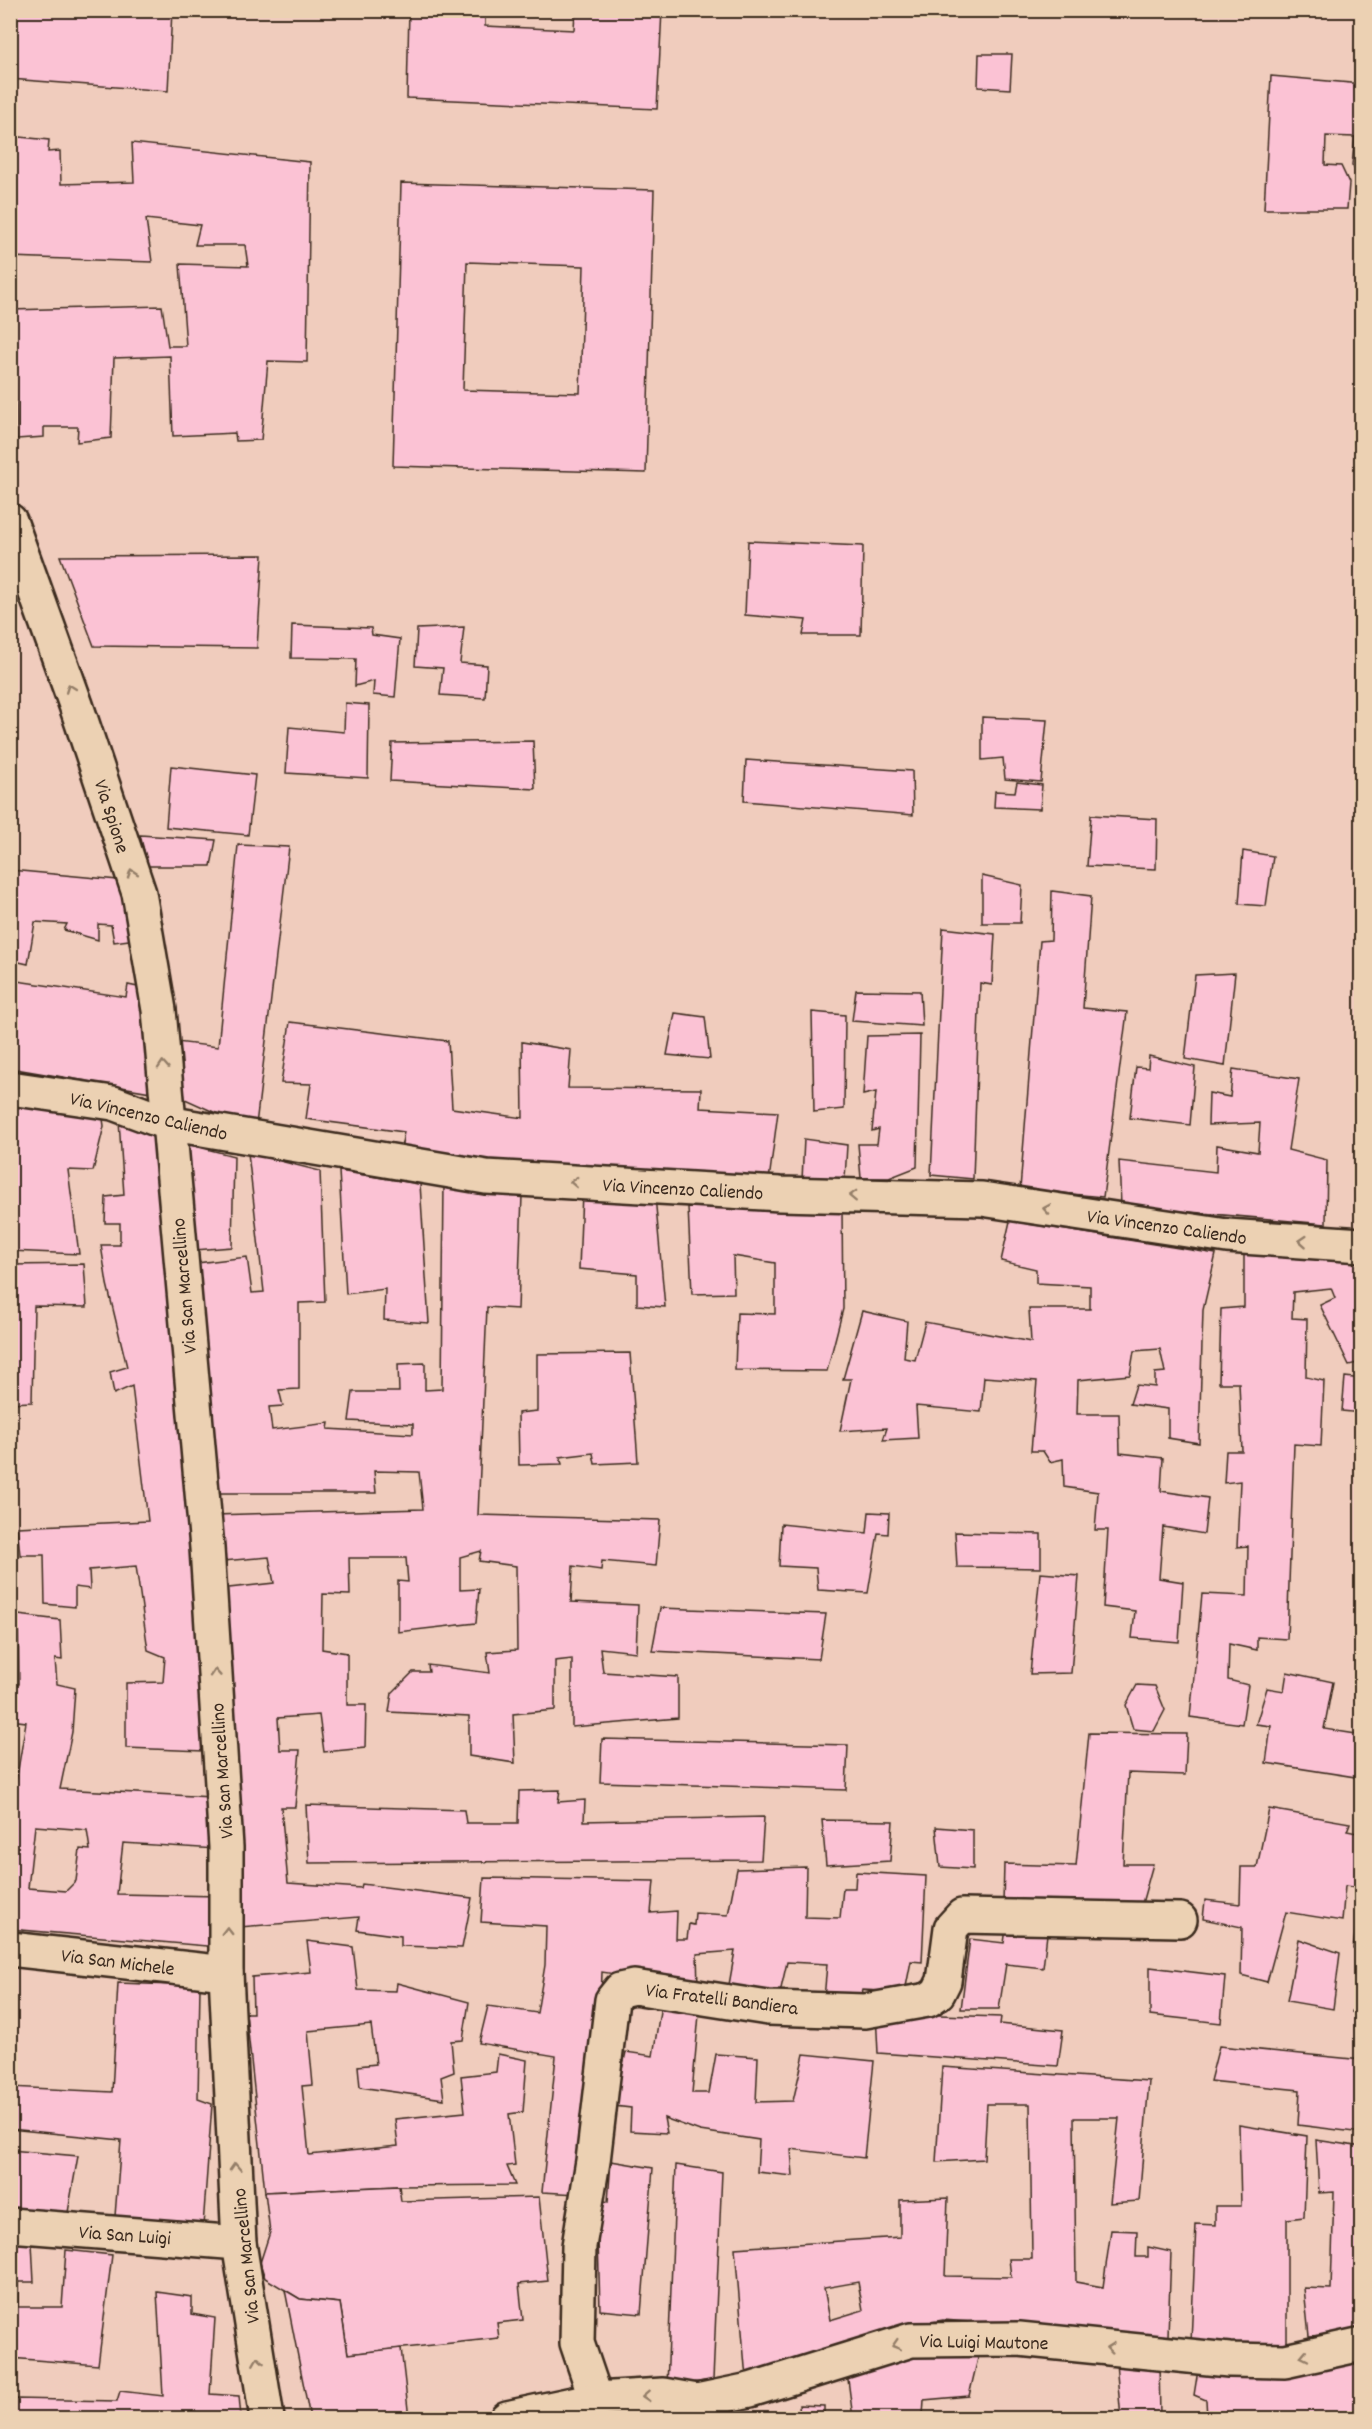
<svg xmlns="http://www.w3.org/2000/svg" width="1372" height="2429" viewBox="0 0 1372 2429" font-family="Dekko,sans-serif">
  <style>
    .building { fill: #fbc2d4; stroke: #3b2a1e; stroke-width: 1.5; fill-rule: evenodd }
    .lines { fill: none; stroke-linecap: round; stroke-linejoin: round }
    .street-casing { stroke: #3b2a1e; stroke-width: 38 }
    .street { stroke: #ecd1b3; stroke-width: 33 }
    .oneway { stroke: #947e68 }
    .labels { text-anchor: middle; stroke-width: 4.5; stroke-linejoin: round; paint-order: stroke }
    .street-label { font-size: 20px; fill: #3b2a1e; stroke: #ecd1b3 }
  </style>
  <rect width="100%" height="100%" fill="#f0ccbd"/>
  <filter id="ink" filterUnits="userSpaceOnUse"><feTurbulence type="fractalNoise" baseFrequency=".0167" numOctaves="2"/><feDisplacementMap in="SourceGraphic" scale="12" xChannelSelector="R" yChannelSelector="G"/><feConvolveMatrix kernelMatrix="1 2 1 2 8 2 1 2 1" color-interpolation-filters="sRGB"/></filter>
  <g filter="url(#ink)">
    <g class="building">
      <path d="M10,10h162l-4,81 -158,-12z"/>
      <path d="M409,10h76v16l89,4 1,-20h87l-5,99 -250,-11z"/>
      <path d="M979,54h33l-2,35 -32,-2z"/>
      <path d="M1271,76l91,8v94l-10,-13 3,-28 -29,-1 -1,29 16,1 8,17 -2,26h-83z"/>
      <path d="M10,136l39,4 -1,12 12,-1 1,33 73,-2 -2,-39 178,19 -3,200 -39,-1 -7,79 -25,1 -1,-8 -62,3 -3,-80 -56,2 -3,80 -34,4 1,-15h-34v10l-27,2 -2,-82h-5v-47l152,-4 6,40h18l-6,-82 68,2 -3,-21h-50l5,-20 -54,-6 6,43 -142,-5z"/>
      <path d="M401,183l253,7 -8,283 -253,-7zM467,262l117,4 -4,127 -117,-3z"/>
      <path d="M748,541l115,5 -2,89h-58l3,-15 -61,-5z"/>
      <path d="M263,555l-6,93 -163,-2 -34,-90z"/>
      <path d="M292,625l79,3 1,7 28,4 -5,58 -22,-2 1,-14 -19,5 1,-27 -65,-1z"/>
      <path d="M464,627l-4,36 27,2 -2,33 -45,-3 3,-27 -28,-2 2,-37z"/>
      <path d="M345,703l24,2 -1,73 -82,-5 3,-46 55,5z"/>
      <path d="M982,717l65,3 -6,62 -36,-3 -2,-21 -21,2z"/>
      <path d="M533,741l2,48 -145,-8 2,-38z"/>
      <path d="M746,760l166,11 1,44 -169,-14z"/>
      <path d="M171,766l84,9 -7,60 -82,-8z"/>
      <path d="M1017,782l25,3 -2,24 -46,-2 1,-16 20,1z"/>
      <path d="M1091,815l66,4 -1,50 -69,-3z"/>
      <path d="M140,835l76,5 -5,26h-63z"/>
      <path d="M238,845l51,2 -33,278 -40,-12 -31,-14 -8,-57 41,5z"/>
      <path d="M1243,851l30,5 -7,50 -27,-2z"/>
      <path d="M10,870l119,11 15,57 -30,4 -3,-17 -13,-1v16l-34,-10 3,-6 -32,-2 -7,42 -18,-4z"/>
      <path d="M982,876l40,9 -2,38h-38z"/>
      <path d="M1052,891l39,5 -8,112 44,4 -24,185 -83,-8 20,-248 11,-1z"/>
      <path d="M943,928l52,6 -3,51 -12,-2 -7,196 -42,-4z"/>
      <path d="M1235,973l-10,93 -40,-7 10,-84z"/>
      <path d="M10,980l116,17 2,-12 24,5 -1,102 -141,-24z"/>
      <path d="M856,990l64,1 2,35 -70,-5z"/>
      <path d="M812,1012l33,3 -1,94 -30,3z"/>
      <path d="M675,1013l30,4 5,42 -43,-4z"/>
      <path d="M290,1022l158,19 4,67 71,10 -1,-76 49,8 -3,38 133,1 -1,19 78,4 -9,68 -274,-15 -94,-16 3,-17 -98,-13 5,-35 -30,-1z"/>
      <path d="M920,1035l-3,132 -28,11h-28l-3,-34h19l2,-15 -7,2 4,-39 -13,3 4,-59z"/>
      <path d="M1149,1056l46,11 -5,58 -60,-7 6,-51 12,1z"/>
      <path d="M1233,1069l66,10 -11,71 39,10 -1,64 -205,-18 -2,-45 97,11 1,-27 41,7 2,-29 -52,2 1,-32 21,4z"/>
      <path d="M10,1104l92,8 2,14 -11,45 -25,-1 11,84 -69,-3z"/>
      <path d="M119,1121l41,8 47,529 -3,93 -78,-3v-65l37,-1 2,-25 -17,-7 -12,-84 -47,4 1,19 -15,-2v20l-30,-3 -1,-49h-24l-3,-28 131,-6 -16,-135 -18,8 -4,-22 17,-5 -20,-83 -6,-39h19v-22h-15l1,-26 18,-2z"/>
      <path d="M804,1139l43,6 -2,34 -43,1z"/>
      <path d="M187,1144l47,12 -2,91 -37,3z"/>
      <path d="M248,1153l72,18 5,131 -26,1v86l-20,1 4,16 -14,1 3,23 57,-7 -1,6 85,5v-10l-64,-3 4,-29h46l-1,-28 27,-1v27l17,-1 2,-207 78,13 -4,114 -31,-2 -9,208 182,5 -4,46 -54,-5 -1,9 -28,-4 -2,36 67,3 -2,47 -36,-4 3,24 75,5v41l-106,9v-68l-17,2v49l-42,4 2,49 -46,-7v-40l-80,-4 3,-19 21,-21h16l-1,-7 62,8 -3,-21 30,-2 -1,-84 -37,-5 2,-10 -21,6v33l19,-1 -3,34 -78,9v-51l10,1 -2,-24h-57l1,37 -27,-1 -1,55 25,4v52h19l-1,43 -41,4 -5,-37 -41,3 2,32h20l-5,57h-14l7,76 73,5 1,-4 110,14 -10,50 -61,-2v-10l-44,-6 2,-13 -119,10 -20,-338 54,-6 -5,-26 -46,4 -8,-46 208,-6 -4,-37 -45,-1 2,22h-164l-15,-230 50,-6 5,36 12,-1z"/>
      <path d="M339,1171l81,13 9,139 -45,-3 1,-31 -39,5z"/>
      <path d="M582,1192l73,4 10,111 -28,-2v-31l-58,-5z"/>
      <path d="M688,1207l154,4 1,98 -16,62 -92,-1 2,-57 38,1v-51l-42,-7 1,37 -42,1z"/>
      <path d="M1010,1221l206,33 -13,56 -4,133 -31,-5v-29l-38,-5 6,-19 19,2v-14l10,-1 -5,-23 -26,2 -4,24 -52,5 -1,34h42l1,39 43,5 -2,33 47,7 -4,36 -41,-7 -4,51 24,4 -4,60 -47,-4 3,-27 -32,-4 5,-77h-13l3,-38 -34,-5 -1,-28 -13,3 -7,-11h-12l6,-70 -53,-4 -3,35 -65,-6 2,32 -35,2 4,-12 -47,3 11,-52h-8l19,-68 45,10 -3,37 11,2 10,-38 106,20 -2,-33h61v-23l-54,-3v-14l-35,-8z"/>
      <path d="M1244,1252l118,8v102l-13,3 -29,-60 15,-7 -4,-10 -38,4 -1,26 15,1 -1,58 18,4 -3,65 -27,-2 -7,195 -30,-2v13l-28,-6 -1,36 20,5 -6,39 -52,-7 12,-123 45,2 1,-50 -11,1 3,-66 -16,2 2,-32h16l-3,-68h-20l2,-74 23,-2z"/>
      <path d="M84,1264l3,43 -53,-1 -2,96 -22,1v-138z"/>
      <path d="M630,1353l8,109 -43,2 -2,-11 -33,4 2,7 -43,1 -1,-52 19,-2v-57z"/>
      <path d="M1345,1377l17,2v34l-20,-2z"/>
      <path d="M869,1512l20,1 -1,21 -10,-1 -10,60 -50,-3 -2,-22 -37,-2 2,-42 86,9z"/>
      <path d="M955,1532l86,2v34l-84,-1z"/>
      <path d="M1040,1573l39,3 -8,97 -41,1z"/>
      <path d="M660,1608l166,6 -7,45 -167,-8z"/>
      <path d="M18,1615l42,5 2,40 -7,-1 2,25 18,4 -3,44 -12,57 152,8 4,52 -93,-6 -6,51 103,2 -2,51 -208,-18v-141h5l11,-66 -16,-2v-37l9,1zM35,1826l52,4 3,20 -10,-1 -4,32 -10,10 -38,-3z"/>
      <path d="M1287,1672l46,10 -9,47 38,6v43l-96,-15 5,-37 -15,-2 11,-36 17,3z"/>
      <path d="M1137,1685l18,1 10,24 -11,21 -21,-2 -7,-24z"/>
      <path d="M1089,1733l98,1 -2,41 -57,-2 -5,91h30l-12,43 -138,-3 1,-40 72,2z"/>
      <path d="M602,1739l246,6 -2,45 -246,-8z"/>
      <path d="M560,1790l-2,12 27,-2 -1,21 180,-4 -3,43 -452,3 -3,-58 158,5 2,13h52l1,-32z"/>
      <path d="M1269,1809l81,14 -3,8 15,3v117l-9,-2 8,-61 -16,-2 -3,35 -56,-9 -19,70 -26,-7 1,-48 -39,-8 2,-19 35,4 1,-37h16z"/>
      <path d="M822,1820l71,1 -3,40 -64,4z"/>
      <path d="M936,1827l37,3v39l-33,-2z"/>
      <path d="M806,1867l-1,50 35,1 3,-30h12l1,-16 70,4 -4,86 -11,-1 -6,31 -42,-2 -3,15 -36,-6 3,-35 -40,-2 -9,40 -51,-6 8,-45 -38,3 1,32 -96,-14 -2,56 -22,166 -36,-2 14,-136 -77,-13 9,-37 49,7 8,-48 1,-39 -65,-4 3,-44 170,3 -3,32 26,-2 -1,28h11l2,-15 5,1 1,-12 33,2 9,-46z"/>
      <path d="M1007,1922l41,4 -5,42 -37,-4 -7,45h-38l9,-70 34,4z"/>
      <path d="M1299,1939l41,14 -7,56 -46,-8z"/>
      <path d="M307,1941l46,6 5,43 38,1 1,-8 72,19 -6,38 -12,1 3,31 -13,5 3,22 -84,-12 -2,-21 18,-2 -5,-39 -63,6 5,54 -11,1 7,69 89,-9 -3,-27 70,-7 -4,-36 35,-4 2,-18 29,6 -4,52 -14,2 6,51 -8,1 8,19 -116,1 -134,6 -19,-179h7l-1,-36 59,-5z"/>
      <path d="M1150,1967l75,9 -4,47 -71,-8z"/>
      <path d="M118,1983l82,3 -2,113 14,5 -9,122 -88,-10 6,-76 -111,-11v-42l102,5z"/>
      <path d="M1362,1985v31l-10,-4z"/>
      <path d="M662,1998l38,5 -8,90h17l7,-39 42,3 -2,45 37,-1 11,-47 70,7 -10,97 -73,-9 2,27 -36,-4 2,-32 -59,-9 -36,-13 3,15 -37,-2 1,-23 -17,-2 12,-54 27,4z"/>
      <path d="M876,2013l125,4 -1,7 63,6 -5,36 -180,-13z"/>
      <path d="M1219,2046l143,14v73l-64,-8 2,-35 -90,-9z"/>
      <path d="M942,2067l207,14 -10,120 -29,2 9,-85h-45l2,164 27,5 8,-57 26,1 -1,26h12v-10l23,5 -3,84 -225,-16 -54,9 -143,50 -11,-131 165,-11v-37l48,-2 -3,78 66,1 -2,-18h23l-2,-155h-43l-3,55 -48,3zM858,2282l5,28 -33,10 -6,-32z"/>
      <path d="M1239,2125l68,11 -3,81 -17,2v130l-96,-6 5,-119 19,1v-19h26z"/>
      <path d="M1316,2140l46,7v186l-53,3 -5,-48 27,1 3,-97 -15,1z"/>
      <path d="M10,2150l68,6 -11,62 -57,-7z"/>
      <path d="M611,2161l42,7 -12,146 -41,-4 -2,-72h-5l6,-39 9,3z"/>
      <path d="M676,2165l46,7 -9,208 -46,6z"/>
      <path d="M399,2186l2,15 138,-4 9,84 -29,3 4,36 -26,3 2,15 -151,16 -8,-51 -40,-4 -35,-21 -5,-15 10,-31 -5,-40z"/>
      <path d="M10,2242l22,1 2,39h-16v25h44l4,-57 46,5 -14,110 -88,-7z"/>
      <path d="M285,2290l15,9 40,4 8,51 53,-6 8,70h-99z"/>
      <path d="M157,2292l35,5v17l23,4 -5,76 29,2 2,22h-228l2,-19 102,2 3,-10 43,5z"/>
      <path d="M907,2348l72,6 -10,42 -45,4 -1,15 42,-1v4h-112l-7,-54z"/>
      <path d="M1115,2352l44,9 1,57h-39z"/>
      <path d="M1362,2354v64h-155l-1,-18 -12,-5 5,-31z"/>
      <path d="M656,2402l3,16h-58l-1,-5z"/>
      <path d="M799,2405l25,1v12h-24z"/>
    </g>
    <g class="lines">
      <defs>
        <g id="street">
          <path d="M10,521l66,184 63,188 20,117 48,538 19,299v126l13,270 28,175"/>
          <path d="M10,1088l103,15 54,20 319,54 294,17 202,5 245,37 135,9"/>
          <path d="M10,1949l216,24"/>
          <path d="M10,2225l229,18"/>
          <path d="M596,2399l-19,-56 2,-97 14,-85 19,-161 8,-10 14,-3 134,21 97,3 63,-11 10,-7 6,-12 7,-53 11,-12 218,4"/>
          <path d="M507,2418l89,-19 67,-4 34,6 53,-11 161,-50 108,-1 210,21 56,1 77,-17"/>
        </g>
      </defs>
      <use href="#street" class="street-casing"/>
      <use href="#street" class="street"/>
    </g>
    <defs><path id="oneway-chevron" d="M-2-3.5L2.5 0L-2 3.5" fill="none" stroke-width="1.6" stroke-linecap="round" stroke-linejoin="round" transform="scale(1.5)"/></defs>
    <g class="oneway">
      <use href="#oneway-chevron" transform="translate(70 688) rotate(-110)"/>
      <use href="#oneway-chevron" transform="translate(132 873) rotate(-108)"/>
      <use href="#oneway-chevron" transform="translate(163 1065) rotate(-94)"/>
      <use href="#oneway-chevron" transform="translate(574 1182) rotate(-177)"/>
      <use href="#oneway-chevron" transform="translate(853 1196) rotate(-178)"/>
      <use href="#oneway-chevron" transform="translate(1047 1209) rotate(-171)"/>
      <use href="#oneway-chevron" transform="translate(1303 1241) rotate(-176)"/>
      <use href="#oneway-chevron" transform="translate(215 1673) rotate(-94)"/>
      <use href="#oneway-chevron" transform="translate(227 1931) rotate(-90)"/>
      <use href="#oneway-chevron" transform="translate(235 2167) rotate(-93)"/>
      <use href="#oneway-chevron" transform="translate(896 2345) rotate(163)"/>
      <use href="#oneway-chevron" transform="translate(1110 2348) rotate(-174)"/>
      <use href="#oneway-chevron" transform="translate(1304 2356) rotate(168)"/>
      <use href="#oneway-chevron" transform="translate(258 2361) rotate(-99)"/>
      <use href="#oneway-chevron" transform="translate(646 2396) rotate(177)"/>
    </g>
  </g>
  <g class="labels">
    <g class="street-label">
      <text transform="translate(113 816) rotate(72)" y="7">Via Spione</text>
      <text transform="translate(149 1115) rotate(13)" y="7">Via Vincenzo Caliendo</text>
      <text transform="translate(683 1188) rotate(3)" y="7">Via Vincenzo Caliendo</text>
      <text transform="translate(1167 1226) rotate(8)" y="7">Via Vincenzo Caliendo</text>
      <text transform="translate(183 1286) rotate(-95)" y="7">Via San Marcellino</text>
      <text transform="translate(221 1771) rotate(-94)" y="7">Via San Marcellino</text>
      <text transform="translate(118 1961) rotate(7)" y="7">Via San Michele</text>
      <text transform="translate(722 1998) rotate(7)" y="7">Via Fratelli Bandiera</text>
      <text transform="translate(125 2234) rotate(4)" y="7">Via San Luigi</text>
      <text transform="translate(245 2256) rotate(-96)" y="7">Via San Marcellino</text>
      <text transform="translate(984 2341) rotate(1)" y="7">Via Luigi Mautone</text>
    </g>
  </g>
  <rect width="1372" height="2429" fill="none" stroke="#ecd1b3" stroke-width="36"/>
  <rect x="18" y="18" width="1336" height="2393" fill="none" stroke="#3b2a1e" stroke-width="2" filter="url(#ink)"/>
</svg>
